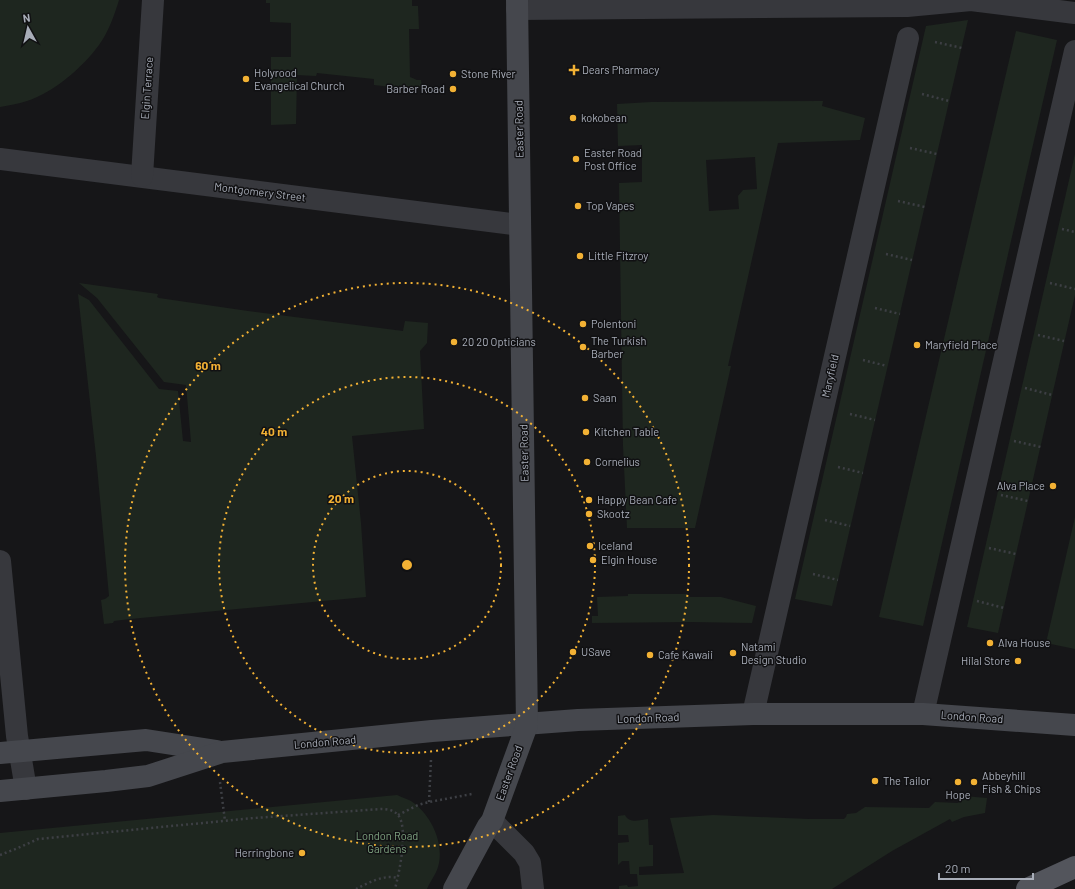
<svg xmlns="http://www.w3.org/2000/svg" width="1075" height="889" viewBox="0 0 1075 889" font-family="Barlow,sans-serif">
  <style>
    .green { fill: #1e261f; fill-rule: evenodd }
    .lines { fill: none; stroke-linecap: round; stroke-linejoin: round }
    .path { stroke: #3d3f44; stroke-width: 2.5; stroke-dasharray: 2 3; stroke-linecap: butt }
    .street { stroke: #37383d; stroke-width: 22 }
    .secondary { stroke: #45474d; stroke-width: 22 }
    .primary { stroke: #53555c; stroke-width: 22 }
    .ring { fill: none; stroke: #f2b134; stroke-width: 2; stroke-dasharray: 2 4 }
    .poi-dot { fill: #f2b134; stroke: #111113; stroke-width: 1.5 }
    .labels { text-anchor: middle; stroke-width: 3; stroke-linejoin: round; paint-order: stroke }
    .poi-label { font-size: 11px; fill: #a8adb8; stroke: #111113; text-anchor: start }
    .street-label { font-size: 11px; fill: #a8adb8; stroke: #111113 }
    .park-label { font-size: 11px; fill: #7fa381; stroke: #111113 }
    .centre { fill: #f2b134; stroke: #111113; stroke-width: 2 }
    .ring-label { font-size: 12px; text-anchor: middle; font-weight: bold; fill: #f2b134; stroke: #111113; stroke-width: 3; stroke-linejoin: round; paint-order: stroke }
  </style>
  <rect width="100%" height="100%" fill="#161618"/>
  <g class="green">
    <path d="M0,0h119c-5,16 -10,31 -20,45 -17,23 -45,47 -72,56 -9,3 -18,4 -27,6z"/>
    <path d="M266,0h146v6h6l1,23h-10l1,48 7,3h4l1,6 -5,4 -43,-5v-6l-57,-6 -1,3 -19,-1 -1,49 -25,1v-68h20v-34l-21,-1v-19h-4z"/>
    <path d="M968,20l-136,586 -37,-7 131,-573z"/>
    <path d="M1016,31l41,9 -134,586 -44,-9z"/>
    <path d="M823,101l-1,5 43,12 -5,22 -82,3 -50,223h3l-36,162h-68l-4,-82 -4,-263 23,-1v-37l-24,1 -1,-42 34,-2zM755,157l2,32 -14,1 -5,6 1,13 -30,2 -3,-51z"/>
    <path d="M1075,154v141l-77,338 -31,-6z"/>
    <path d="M79,283l79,11 -1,3 2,1 89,13 155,20 2,-10 23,2 -1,20 -7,8 4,78 -72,7 9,87 5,74 -236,22 -16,2 -1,2 -9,1 -3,-24 4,-1 4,-3 -13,-140 -18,-162 11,6 70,89 19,2 5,50 8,1 -5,-57 -22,-3 -67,-84z"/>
    <path d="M1075,517v132l-29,-6z"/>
    <path d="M628,594h59l1,3h33l35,9 -4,17 -62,-1 -98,1v-7h6l-1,-19 31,-1z"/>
    <path d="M397,795c4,2 10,4 14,6 20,13 34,43 27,66 -2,7 -8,15 -11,22h-427v-56z"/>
    <path d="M964,796l23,2 -2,15 -21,4 -12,5 -2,-3 -58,32 -60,38h-213v-3l8,-1 1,2 10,-1 -1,-12h-7l-1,-13h-7l-4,4v-22l11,-1 -1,-7h-10v-19l7,-1c4,9 15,5 23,4l1,26h4v21l-14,1v8l45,-2 -14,-55 43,-3 96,4h35l2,-2 1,-3 9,-1 9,-6 64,1 6,-6 23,1z"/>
  </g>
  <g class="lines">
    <g class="path">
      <path d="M935,42l27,6"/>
      <path d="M922,94l27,7"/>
      <path d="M910,148l27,6"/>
      <path d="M898,201l27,6"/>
      <path d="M1062,229l13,3"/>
      <path d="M886,254l26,6"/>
      <path d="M1050,283l25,6"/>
      <path d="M875,308l25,6"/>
      <path d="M1038,335l26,6"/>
      <path d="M863,360l24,6"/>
      <path d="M1025,388l27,7"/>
      <path d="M850,414l25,6"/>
      <path d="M1014,441l27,6"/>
      <path d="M838,467l25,6"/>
      <path d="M1001,495l27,6"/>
      <path d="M825,520l25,6"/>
      <path d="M989,548l27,6"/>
      <path d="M813,574l25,6"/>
      <path d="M977,601l27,7"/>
      <path d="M220,782l5,39"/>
      <path d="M429,802l2,-43"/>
      <path d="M398,815l20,-10 11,-3 43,-8"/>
      <path d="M0,855l18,-7 20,-9 216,-21 127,-9c6,0 13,1 17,6 11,14 1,58 -3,74"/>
      <path d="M356,889c12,-6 28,-15 42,-11"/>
    </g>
    <g class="street">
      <path d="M517,9l390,-3 64,-6 104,13"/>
      <path d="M0,159l520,66"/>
      <path d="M142,176l11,-176"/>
      <path d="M0,561l17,175 9,53"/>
      <path d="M753,714l155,-676"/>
      <path d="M923,714l152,-663"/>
      <path d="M492,821l32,32 6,10 3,26"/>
    </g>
    <g class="secondary">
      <path d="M0,753l146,-13 71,11"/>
      <path d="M0,791l106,-10 42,-5 74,-24 210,-21 146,-11 175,-6h170l152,11"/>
      <path d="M454,889l34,-63 4,-5 35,-96 -10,-725"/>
    </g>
    <path class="primary" d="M1027,889l48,-22"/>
  </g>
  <g class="ring">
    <circle cx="407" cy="565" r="94"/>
    <circle cx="407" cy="565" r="188"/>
    <circle cx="407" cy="565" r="282"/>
  </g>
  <g class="poi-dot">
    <path d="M572 64h4v4h4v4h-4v4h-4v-4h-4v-4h4z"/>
    <circle cx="453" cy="74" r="4"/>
    <circle cx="246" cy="79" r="4"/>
    <circle cx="453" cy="89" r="4"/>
    <circle cx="573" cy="118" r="4"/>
    <circle cx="576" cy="159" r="4"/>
    <circle cx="578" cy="206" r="4"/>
    <circle cx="580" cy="256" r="4"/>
    <circle cx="583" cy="324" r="4"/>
    <circle cx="454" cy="342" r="4"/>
    <circle cx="917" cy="345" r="4"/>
    <circle cx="583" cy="347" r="4"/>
    <circle cx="585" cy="398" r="4"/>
    <circle cx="586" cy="432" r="4"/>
    <circle cx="587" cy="462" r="4"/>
    <circle cx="1053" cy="486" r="4"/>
    <circle cx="589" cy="500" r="4"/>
    <circle cx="589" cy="514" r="4"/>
    <circle cx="590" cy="546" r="4"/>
    <circle cx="593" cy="560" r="4"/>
    <circle cx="990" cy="643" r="4"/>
    <circle cx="573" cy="652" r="4"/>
    <circle cx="733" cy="653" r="4"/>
    <circle cx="650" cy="655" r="4"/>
    <circle cx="1018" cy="661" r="4"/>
    <circle cx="875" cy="781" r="4"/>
    <circle cx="958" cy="782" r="4"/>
    <circle cx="974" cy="782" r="4"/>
    <circle cx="302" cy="853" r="4"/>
  </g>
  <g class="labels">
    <g class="poi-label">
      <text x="582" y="74">Dears Pharmacy</text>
      <text x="254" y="77">Holyrood<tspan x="254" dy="13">Evangelical Church</tspan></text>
      <text x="461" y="78">Stone River</text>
      <text x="445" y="93" text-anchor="end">Barber Road</text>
      <text x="581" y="122">kokobean</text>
      <text x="584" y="157">Easter Road<tspan x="584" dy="13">Post Office</tspan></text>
      <text x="586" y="210">Top Vapes</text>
      <text x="588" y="260">Little Fitzroy</text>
      <text x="591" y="328">Polentoni</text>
      <text x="591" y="345">The Turkish<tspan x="591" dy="13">Barber</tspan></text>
      <text x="462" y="346">20 20 Opticians</text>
      <text x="925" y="349">Maryfield Place</text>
      <text x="593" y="402">Saan</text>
      <text x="594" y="436">Kitchen Table</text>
      <text x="595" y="466">Cornelius</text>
      <text x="1045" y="490" text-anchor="end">Alva Place</text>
      <text x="597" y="504">Happy Bean Cafe</text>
      <text x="597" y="518">Skootz</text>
      <text x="598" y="550">Iceland</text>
      <text x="601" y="564">Elgin House</text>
      <text x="998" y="647">Alva House</text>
      <text x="741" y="651">Natami<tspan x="741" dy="13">Design Studio</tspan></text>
      <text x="581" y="656">USave</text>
      <text x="658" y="659">Cafe Kawaii</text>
      <text x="1010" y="665" text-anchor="end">Hilal Store</text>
      <text x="982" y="780">Abbeyhill<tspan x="982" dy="13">Fish &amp; Chips</tspan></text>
      <text x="883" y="785">The Tailor</text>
      <text x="958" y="799" text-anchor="middle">Hope</text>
      <text x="294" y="857" text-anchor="end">Herringbone</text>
    </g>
    <g class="street-label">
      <text transform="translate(147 88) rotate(-86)" y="4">Elgin Terrace</text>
      <text transform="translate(519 129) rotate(-91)" y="4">Easter Road</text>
      <text transform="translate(260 192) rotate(7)" y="4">Montgomery Street</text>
      <text transform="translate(830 376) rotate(-77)" y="4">Maryfield</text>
      <text transform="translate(524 453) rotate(-91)" y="4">Easter Road</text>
      <text transform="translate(972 717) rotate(4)" y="4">London Road</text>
      <text transform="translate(648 718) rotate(-2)" y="4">London Road</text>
      <text transform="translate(325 742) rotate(-5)" y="4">London Road</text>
      <text transform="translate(509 773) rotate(-70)" y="4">Easter Road</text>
    </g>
    <g class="park-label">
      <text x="387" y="840">London Road<tspan x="387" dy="13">Gardens</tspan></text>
    </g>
  </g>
  <circle cx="407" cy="565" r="6" class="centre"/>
  <g class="ring-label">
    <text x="208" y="370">60 m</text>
    <text x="274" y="436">40 m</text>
    <text x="341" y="503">20 m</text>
  </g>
  <g transform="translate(28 28) rotate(352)" stroke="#111113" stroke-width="3" paint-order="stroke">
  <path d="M0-3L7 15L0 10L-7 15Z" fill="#a8adb8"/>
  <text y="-6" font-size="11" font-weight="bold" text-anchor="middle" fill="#a8adb8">N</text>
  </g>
  <path d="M939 873v6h94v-6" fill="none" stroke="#a8adb8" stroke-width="2"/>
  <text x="945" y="873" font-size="12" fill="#a8adb8" stroke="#111113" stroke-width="3" paint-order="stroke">20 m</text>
</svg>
